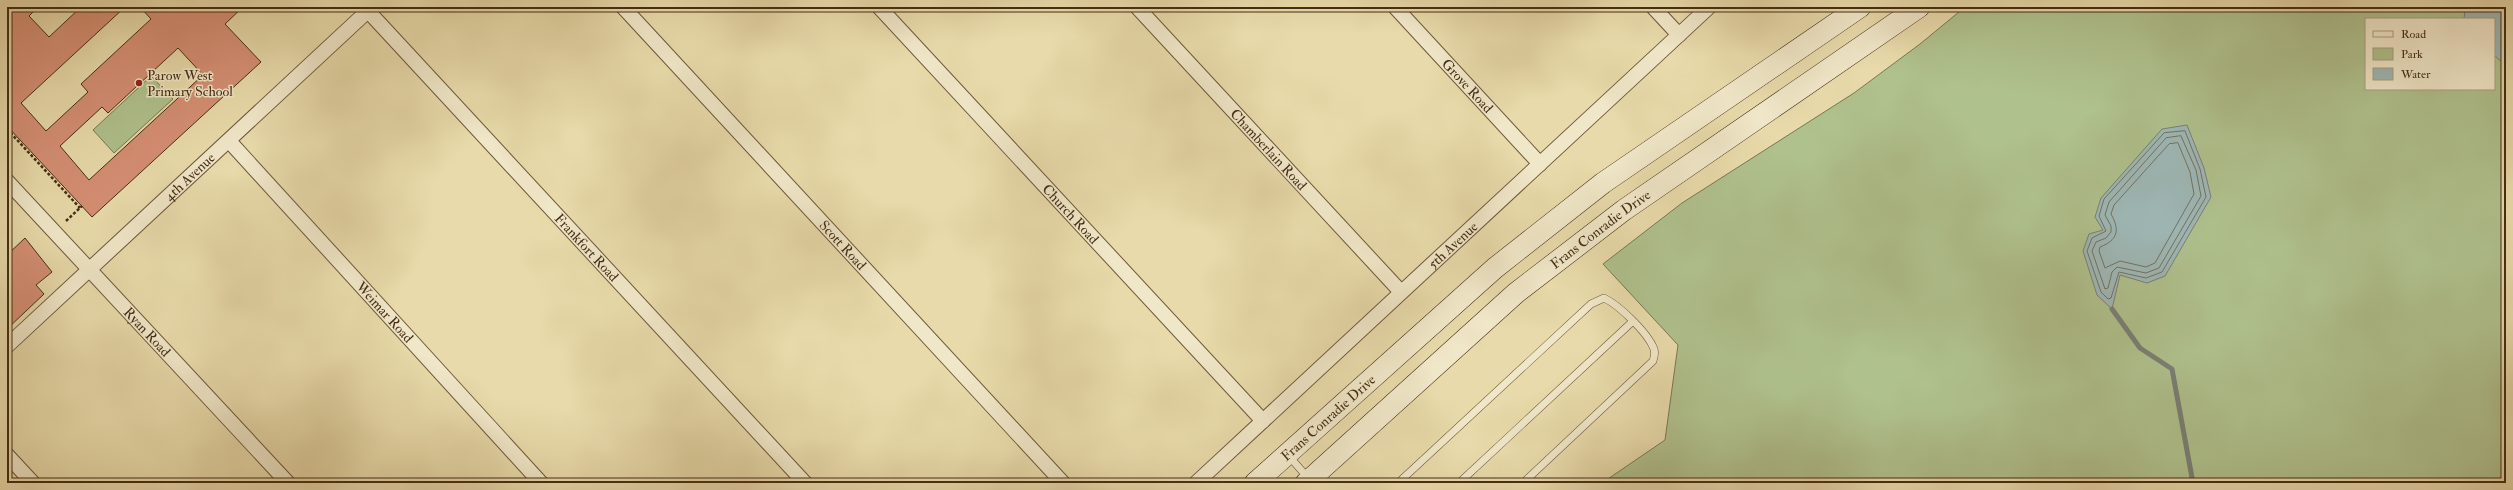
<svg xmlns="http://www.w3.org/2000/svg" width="2513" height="490" viewBox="0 0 2513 490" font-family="'IM FELL Double Pica',serif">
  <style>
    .green { fill: #afc18d; stroke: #7a7750; fill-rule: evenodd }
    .water { fill: #9eb7b5; stroke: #7a8075 }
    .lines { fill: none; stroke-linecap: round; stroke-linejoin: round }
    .shore { stroke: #727264; stroke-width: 1 }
    .stream { stroke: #7a8075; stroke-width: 5 }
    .building { fill: #d58f74; stroke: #452d14; fill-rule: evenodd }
    .service-casing { stroke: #6e583a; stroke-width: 8 }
    .minor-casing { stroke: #6e583a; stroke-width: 16 }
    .secondary-casing { stroke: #452d14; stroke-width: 22 }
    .path { stroke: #452d14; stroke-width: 2.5; stroke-dasharray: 3 2; stroke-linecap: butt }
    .service { stroke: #f0e7c8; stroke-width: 7 }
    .minor { stroke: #f0e7c8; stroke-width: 14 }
    .secondary { stroke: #f0e7c8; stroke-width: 21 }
    .poi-dot { fill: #8f2418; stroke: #f0e7c8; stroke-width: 1.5 }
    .labels { text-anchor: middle; stroke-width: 3; stroke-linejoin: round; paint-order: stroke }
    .poi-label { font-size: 14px; fill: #452d14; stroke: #f0e7c8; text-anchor: start }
    .street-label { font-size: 14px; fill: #452d14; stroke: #f0e7c8 }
  </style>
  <rect width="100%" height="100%" fill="#e8daaa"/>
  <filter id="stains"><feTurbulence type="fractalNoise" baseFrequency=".005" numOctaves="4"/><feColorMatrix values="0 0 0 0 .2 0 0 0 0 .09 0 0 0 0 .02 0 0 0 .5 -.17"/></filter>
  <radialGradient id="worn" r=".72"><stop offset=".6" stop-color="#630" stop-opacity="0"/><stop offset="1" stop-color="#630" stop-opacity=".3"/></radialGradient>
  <g class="green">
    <path d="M1965,7h541v476h-904l63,-43 13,-95 -75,-81 79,-61 172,-110 66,-49zM2366,19h128v70h-128z"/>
    <path d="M151,76l22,23 -59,54 -21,-23z"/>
  </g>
  <g class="water">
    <path d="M2468,7h38v59l-12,-11v-36h-30l1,-10z"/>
    <path d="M2187,125l17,43 7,29 -46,79 -18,7 -27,-8 -8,34 -15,-14 -14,-44 6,-17 14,-4 -8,-13 6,-19 61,-69z"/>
  </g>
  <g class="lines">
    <g class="shore">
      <path d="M2185,131l15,38 6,28 -44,75 -16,6 -27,-6 -8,26 -3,1 -7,-7 -14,-41 5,-13 14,-7 -7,-15 5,-17 60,-66z"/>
      <path d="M2181,136l15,34 5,26 -42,72 -13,5 -29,-6 -5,5 -4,16 -3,1 -13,-38 4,-9 10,-4 5,-6v-6l-6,-11 4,-13 57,-64z"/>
      <path d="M2178,143l12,29 4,22 -39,69 -9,4 -26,-6 -15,7 -6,-17 1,-4c18,-7 20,-17 11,-33l3,-9 55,-61z"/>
    </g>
    <path class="stream" d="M2112,309l28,39 32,21 21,114"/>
  </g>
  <g class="building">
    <path d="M7,7h31l-9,9 20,21 32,-30h44l-104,96 25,28 42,-39 -7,-8 70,-65 -11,-12h103l-18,17 36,38 -169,155 -85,-91zM178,48l25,27 -114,105 -29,-34 42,-39 6,6z"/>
    <path d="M25,238l27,34 -16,13 8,9 -37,35v-74z"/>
  </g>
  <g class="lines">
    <defs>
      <g id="service">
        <path d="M1288,455l21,24"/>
        <path d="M1398,483l193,-179 13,-6c15,7 44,35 50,51 1,3 0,9 -1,12l-130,122"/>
        <path d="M1459,483l173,-161"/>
      </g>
      <g id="minor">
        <path id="s1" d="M623,7l440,476"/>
        <path id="s2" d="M879,7l384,414"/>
        <path id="s3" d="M1137,7l264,285"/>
        <path id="s4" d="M1395,7l145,157"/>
        <path d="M1653,7l26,28"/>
        <path id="s5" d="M368,11l437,472"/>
        <path id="s6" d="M230,142l311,341"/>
        <path id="s7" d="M7,181l281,302"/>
        <path id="s8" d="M7,346l365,-339"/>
        <path d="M7,455l26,28"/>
        <path id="s9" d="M1196,483l513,-476"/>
      </g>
      <g id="secondary">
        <path id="s10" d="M1255,483l240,-215 108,-85 257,-176"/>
        <path id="s11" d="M1306,483l210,-190 108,-83 295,-203"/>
      </g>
    </defs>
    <use href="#service" class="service-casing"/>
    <use href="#minor" class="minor-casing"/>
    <use href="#secondary" class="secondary-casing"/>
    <g class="path">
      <path d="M7,129l73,79"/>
      <path d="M66,221l16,-15"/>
    </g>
    <use href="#service" class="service"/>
    <use href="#minor" class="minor"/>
    <use href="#secondary" class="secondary"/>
  </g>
  <circle class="poi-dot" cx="139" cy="83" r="4"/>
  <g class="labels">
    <g class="poi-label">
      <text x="147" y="80">Parow West<tspan x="147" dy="16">Primary School</tspan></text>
    </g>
    <g class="street-label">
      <text dy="5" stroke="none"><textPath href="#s4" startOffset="107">Grove Road</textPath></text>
      <text dy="5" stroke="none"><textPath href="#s3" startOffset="194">Chamberlain Road</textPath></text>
      <text dy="5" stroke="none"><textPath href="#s8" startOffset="249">4th Avenue</textPath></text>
      <text dy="5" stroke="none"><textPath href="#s2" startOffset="282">Church Road</textPath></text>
      <text dy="5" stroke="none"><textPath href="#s11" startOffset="389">Frans Conradie Drive</textPath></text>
      <text dy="5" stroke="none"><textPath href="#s1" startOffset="324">Scott Road</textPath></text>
      <text dy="5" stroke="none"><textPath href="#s9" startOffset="350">5th Avenue</textPath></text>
      <text dy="5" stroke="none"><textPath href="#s5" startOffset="322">Frankfort Road</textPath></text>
      <text dy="5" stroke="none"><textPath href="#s6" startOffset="230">Weimar Road</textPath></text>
      <text dy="5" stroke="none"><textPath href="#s7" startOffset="206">Ryan Road</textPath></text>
      <text dy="5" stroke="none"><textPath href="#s10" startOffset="98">Frans Conradie Drive</textPath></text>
    </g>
  </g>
  <rect width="2513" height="490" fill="none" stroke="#e8daaa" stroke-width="24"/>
  <rect x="8" y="8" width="2497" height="474" fill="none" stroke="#452d14" stroke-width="2"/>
  <rect x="12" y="12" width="2489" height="466" fill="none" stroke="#452d14"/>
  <rect x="2365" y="18" width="130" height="72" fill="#f0e7c8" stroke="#ac9d80"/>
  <rect x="2373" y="31" width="20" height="6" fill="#f0e7c8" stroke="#ac9d80"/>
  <text x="2401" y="38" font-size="12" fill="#452d14">Road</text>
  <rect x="2373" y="48" width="20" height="12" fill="#afc18d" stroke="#ac9d80"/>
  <text x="2401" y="58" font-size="12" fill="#452d14">Park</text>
  <rect x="2373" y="68" width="20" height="12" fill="#9eb7b5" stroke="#ac9d80"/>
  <text x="2401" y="78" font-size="12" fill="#452d14">Water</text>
  <rect width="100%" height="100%" filter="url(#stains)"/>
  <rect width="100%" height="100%" fill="url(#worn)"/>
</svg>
